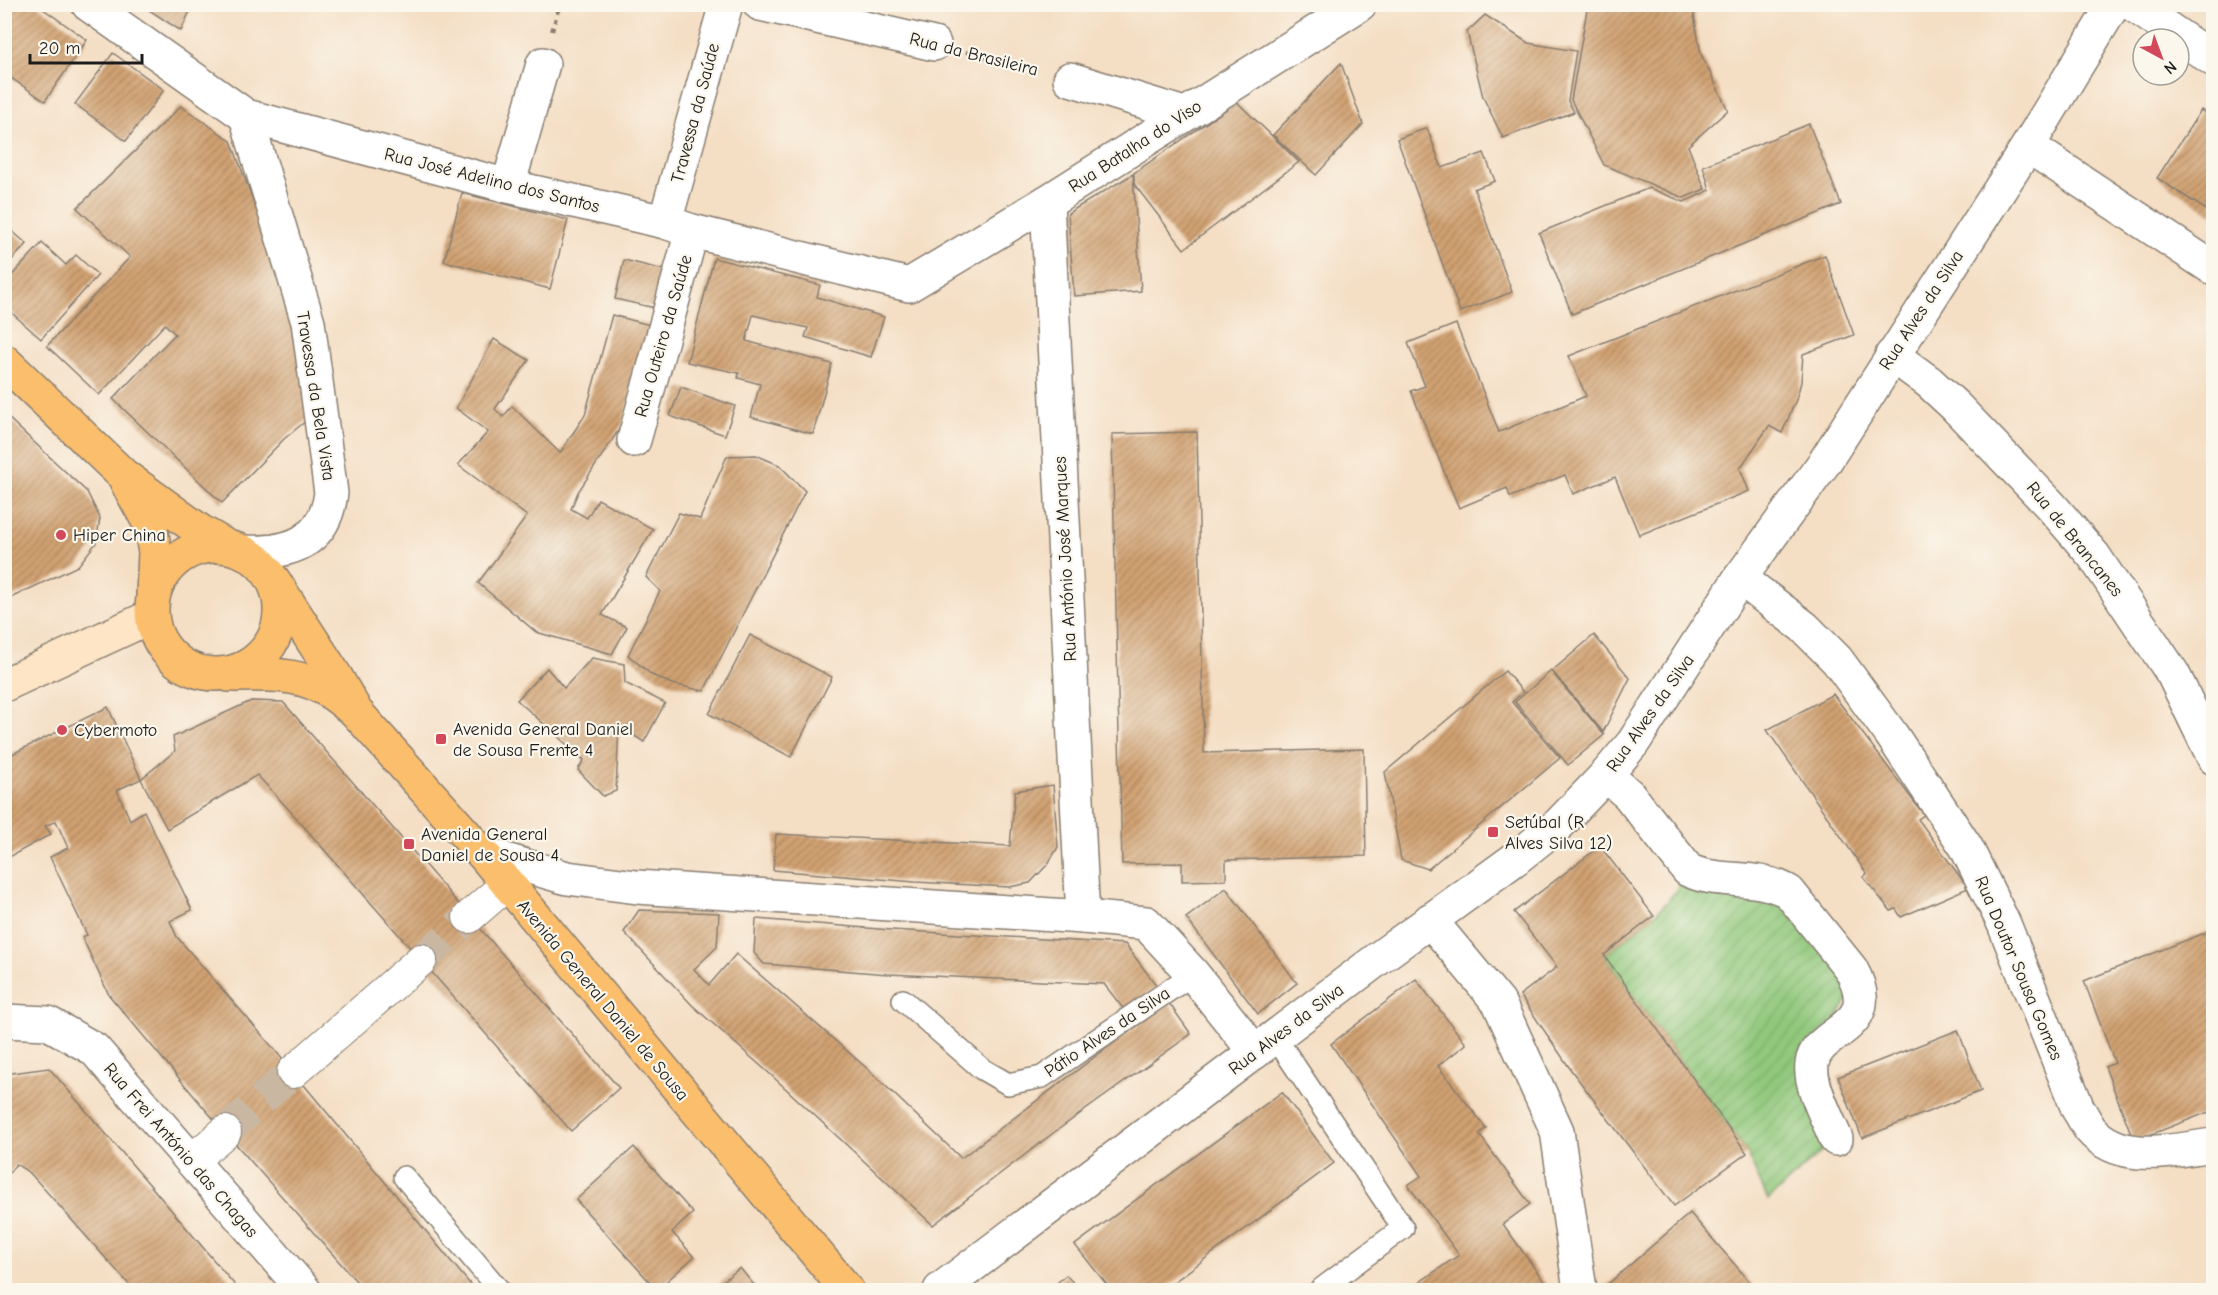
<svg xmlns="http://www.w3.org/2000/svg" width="2218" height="1295" viewBox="0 0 2218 1295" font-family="'Comic Neue',sans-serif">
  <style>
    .garden { fill: url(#garden-furrows); stroke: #56724c; stroke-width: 1.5 }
    .building { fill: url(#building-hatch) }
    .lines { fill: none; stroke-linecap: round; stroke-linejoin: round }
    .pedestrian-tunnel { stroke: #c9b7a2; stroke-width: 32; stroke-dasharray: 32 16; stroke-linecap: butt }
    .service-casing { stroke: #887d70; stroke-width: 24 }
    .pedestrian-casing { stroke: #887d70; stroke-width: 34 }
    .minor-casing { stroke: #887d70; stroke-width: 36 }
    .tertiary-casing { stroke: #887d70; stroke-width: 36 }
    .secondary-casing { stroke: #887d70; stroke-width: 36 }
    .primary-casing { stroke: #887d70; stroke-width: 36 }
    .path { stroke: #887d70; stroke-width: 4; stroke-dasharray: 4.5 4.5; stroke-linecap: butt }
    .service { stroke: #fff; stroke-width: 21 }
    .pedestrian { stroke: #fff; stroke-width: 32 }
    .minor { stroke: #fff; stroke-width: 33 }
    .tertiary { stroke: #fff; stroke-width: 33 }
    .secondary { stroke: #fde5c5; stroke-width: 33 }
    .primary { stroke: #fabe6d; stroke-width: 33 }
    .poi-dot { fill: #d1495b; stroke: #fbf7ec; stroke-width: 2 }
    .labels { text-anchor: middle; stroke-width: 4.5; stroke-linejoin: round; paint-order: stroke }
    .street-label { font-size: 18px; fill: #1c1c1c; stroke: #fbf7ec }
    .poi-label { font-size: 18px; fill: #1c1c1c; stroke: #fbf7ec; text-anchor: start }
  </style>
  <defs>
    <pattern id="garden-furrows" width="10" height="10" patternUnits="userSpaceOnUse" patternTransform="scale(1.5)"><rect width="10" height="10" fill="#90c87b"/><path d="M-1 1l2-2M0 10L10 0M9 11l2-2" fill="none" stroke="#7cab6a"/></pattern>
    <pattern id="building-hatch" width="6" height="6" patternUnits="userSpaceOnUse" patternTransform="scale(1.5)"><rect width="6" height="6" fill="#d1a272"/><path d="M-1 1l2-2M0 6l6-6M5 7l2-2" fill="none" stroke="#a9835d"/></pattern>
  </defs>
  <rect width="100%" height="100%" fill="#fbf7ec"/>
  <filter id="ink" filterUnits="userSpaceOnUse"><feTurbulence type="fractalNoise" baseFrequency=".0167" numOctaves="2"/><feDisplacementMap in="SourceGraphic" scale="12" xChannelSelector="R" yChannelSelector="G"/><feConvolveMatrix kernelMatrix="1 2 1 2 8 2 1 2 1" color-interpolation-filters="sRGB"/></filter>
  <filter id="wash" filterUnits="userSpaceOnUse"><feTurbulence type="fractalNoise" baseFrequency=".008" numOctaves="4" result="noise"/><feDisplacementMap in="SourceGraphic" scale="24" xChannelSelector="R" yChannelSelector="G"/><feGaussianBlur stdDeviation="1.35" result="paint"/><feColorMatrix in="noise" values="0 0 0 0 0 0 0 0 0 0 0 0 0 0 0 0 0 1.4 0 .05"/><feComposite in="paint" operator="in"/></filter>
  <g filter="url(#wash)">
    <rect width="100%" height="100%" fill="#f4dec4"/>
    <path class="garden" d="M1688,870l87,14 83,98 -37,64 15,93 -68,61 -21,-47 -143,-198c31,-25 67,-47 84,-85z"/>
    <g id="blocks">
      <g class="building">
        <path d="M4,4h32l51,36 -42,61 -41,-28z"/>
        <path d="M140,4h53l-12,27z"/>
        <path d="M1588,4h104l9,50 27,56 -40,36 17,43 -21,9 -80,-33 -33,-65z"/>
        <path d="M1485,15l43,28 48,8 -8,50 6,11 -71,26 -20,-41 -16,-65z"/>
        <path d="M113,53l51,37 -38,51 -51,-37z"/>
        <path d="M1341,63l22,61 -47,51 -43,-40z"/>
        <path d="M1237,102l62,60 -115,87 -50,-65v-11z"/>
        <path d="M181,106l50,35 64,173 12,106 -23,19 -62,64 -109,-104 62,-65 -10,-10 -66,71 -52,-49 83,-89 -53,-49z"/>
        <path d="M2201,110l13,8v97l-57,-37z"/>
        <path d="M1809,124l32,80 -269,110 -33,-81 110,-45 35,14 26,-12 -7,-24z"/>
        <path d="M1427,128l15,40 42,-15 11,28 -21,8 38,103 -52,20 -63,-173z"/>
        <path d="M1133,174l8,117 -67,5 -6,-83z"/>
        <path d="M462,193l106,27 -18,69 -106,-28z"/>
        <path d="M4,224l23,20 -23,24z"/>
        <path d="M42,243l24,22 10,-10 22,20 -57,64 -37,-33v-22z"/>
        <path d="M1825,255l29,80 -51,19 -2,28 -5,18 -14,33 -13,-7 -29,42 9,23 -110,44 -24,-58 -42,17 -8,-19 -55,22 -3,-9 -48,20 -48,-117 14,-5 -17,-43 48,-19 43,108 87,-36 -17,-40z"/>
        <path d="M714,258l106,27 -3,12 67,20 -13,40 -66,-20 3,-9 -55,-13 -7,26 86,23 -19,70 -62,-17 9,-33 -22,-6 1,-5 -52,-11z"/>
        <path d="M624,260l40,10 -9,38 -40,-9z"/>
        <path d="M612,315l38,10 -28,100 -44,67 -7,17 16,9 11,-19 55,30 -51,86 25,12 -15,27 -76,-22 -58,-49 49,-67 -69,-51 30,-33 -32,-24 38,-69 35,21 -34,49 8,8 9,-11 48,47 25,-38z"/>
        <path d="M681,387l54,19 -10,29 -55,-19z"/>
        <path d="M4,414l83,78 13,26 -4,25 -18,23 -74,35z"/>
        <path d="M1197,432l7,321 160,-4 2,107 -140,4v20l-44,1v-18l-60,1 -10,-430z"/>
        <path d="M756,455l23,10 26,26 -101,200 -32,-7 -20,-9 -24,-20 32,-64 -14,-14 33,-64 21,6 27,-63z"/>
        <path d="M750,635l82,42 -41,80 -82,-43z"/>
        <path d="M1594,635l36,43 -27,54 -51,-61z"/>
        <path d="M592,658l32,6 1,19 40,20 -21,39 -25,-16 -3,65 -13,5 -25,-26 6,-10 -67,-60 30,-32 17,20z"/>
        <path d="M1505,671l18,21 -11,10 48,56 -132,111 -27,-9 -16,-88z"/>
        <path d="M1551,671l53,64 -36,30 -53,-63z"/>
        <path d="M1833,694l91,121 -6,4 50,69 -67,29 -5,-8 -5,2 -28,-34 4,-3 -100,-144z"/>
        <path d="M251,701l32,1 336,386 -48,43 -279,-318 -35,-38 -90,54 -26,-50 34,-28 -2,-14z"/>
        <path d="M108,707l33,72 -24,11 13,30 14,-9 48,99 -22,11 7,16 97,112 201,241h-111l-159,-181 -96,-114 -27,-58 5,-2 -37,-78 18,-9 -12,-27 -11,5 6,8 -47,26v-102z"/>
        <path d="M1053,785l5,62 -10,17 -18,19 -21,4 -94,-5 -142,-12 3,-36 234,12 5,-55z"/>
        <path d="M1600,846l54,70 -50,39 143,198 -73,53 -103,-136 -51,-75 37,-28 -43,-55z"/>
        <path d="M1226,888l71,95 -39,31 -72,-96z"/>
        <path d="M639,910l80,3 -2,34 -23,22 15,16 27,-31 134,117 91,87 139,-105 69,-50 22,31 -139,100 -119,91 -163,-151 -78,-69 -68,-73z"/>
        <path d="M756,919l135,11 234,14 32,42 -32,25 -21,-27 -216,-10 -124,-10 -10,-11z"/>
        <path d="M2214,929v181l-80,31 -29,-74 10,-4 -31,-82z"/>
        <path d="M1416,979l50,65 -28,22 48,62 -7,6 51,70 -27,20 47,66h-142l51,-35 -51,-70 13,-9 -90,-132z"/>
        <path d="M1958,1030l23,61 -119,47 -24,-61z"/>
        <path d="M49,1068l101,117 89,105h-105l-104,-117 -14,-9 -12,16v-106z"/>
        <path d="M1282,1092l52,71 -171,127h-52l-36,-45z"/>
        <path d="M634,1147l59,66 -21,19 22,25 -37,33 -81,-90z"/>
        <path d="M1690,1213l67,77h-156z"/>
        <path d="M740,1268l18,22h-47z"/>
        <path d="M1066,1275l14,15h-31z"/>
      </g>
    </g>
  </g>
  <g filter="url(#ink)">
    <use href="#blocks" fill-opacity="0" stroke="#887d70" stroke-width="1.5"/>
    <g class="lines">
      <g class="pedestrian-tunnel">
        <path d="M421,960l48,-43"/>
        <path d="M225,1132l68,-60"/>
      </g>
      <defs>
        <g id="service">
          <path d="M903,1000l79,69 26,15 34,-7 151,-103"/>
          <path d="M1276,1038l127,190 -83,62"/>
          <path d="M404,1177l95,113"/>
        </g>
        <g id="pedestrian">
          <path d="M469,917l38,-33"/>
          <path d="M293,1072l128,-112"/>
          <path d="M191,1161l34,-29"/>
        </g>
        <g id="minor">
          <path d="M88,4l158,112 262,70 157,36 27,9 217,54 138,-83 313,-198"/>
          <path d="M760,4l174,40"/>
          <path d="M1070,79l114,35"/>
          <path d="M2028,146l186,123"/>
          <path d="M508,186l35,-122"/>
          <path d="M1047,202l36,715"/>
          <path d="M665,222l61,-218"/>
          <path d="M1892,355l37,27 26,24 97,101 42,49 79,118 41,84"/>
          <path d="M634,440l58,-209"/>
          <path d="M245,552c45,2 80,-10 86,-59l-23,-171 -62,-206"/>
          <path d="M1740,578l64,49 33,33 54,74 75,113 38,77 74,185c4,6 8,14 12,20 31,36 83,21 124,16"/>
          <path d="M1606,775l23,20 59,75c31,15 68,3 101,22l62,77c34,62 -35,59 -39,95 -3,21 16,55 24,75"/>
          <path d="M482,853l85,25 70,9 446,30 63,6 47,51 62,78"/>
          <path d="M1430,920l69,83 58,128 23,159"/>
          <path d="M4,1021l44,2 46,26 210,241"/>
        </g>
        <g id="tertiary">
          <path d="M2132,4l82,56"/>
          <path d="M940,1290l443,-335 132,-96 44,-35 47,-49 27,-32 107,-165 84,-115 204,-317 86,-142"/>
        </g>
        <path id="secondary" d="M4,685l148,-69"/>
        <g id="primary">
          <path d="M4,361l119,114 77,56 26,15"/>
          <path d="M127,483l23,41 5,28 -2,41"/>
          <circle cx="216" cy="610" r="64"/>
          <path d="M274,581l62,96 20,35 126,141 365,437"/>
          <path d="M229,675c29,0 64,-3 92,12 11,5 21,14 30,21"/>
        </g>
      </defs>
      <use href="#service" class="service-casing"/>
      <use href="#pedestrian" class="pedestrian-casing"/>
      <use href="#minor" class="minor-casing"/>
      <use href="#tertiary" class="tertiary-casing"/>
      <use href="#secondary" class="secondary-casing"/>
      <use href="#primary" class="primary-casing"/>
      <g class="path">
        <path d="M552,31l8,-27"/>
        <path d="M966,52l71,18"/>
      </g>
      <use href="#service" class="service"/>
      <use href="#pedestrian" class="pedestrian"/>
      <use href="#minor" class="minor"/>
      <use href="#tertiary" class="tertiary"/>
      <use href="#secondary" class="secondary"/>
      <use href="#primary" class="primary"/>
    </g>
  </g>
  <g class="poi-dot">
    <circle cx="61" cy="535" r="6"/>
    <circle cx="62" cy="730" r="6"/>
    <rect x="435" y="733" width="12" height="12" rx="3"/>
    <rect x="1487" y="826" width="12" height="12" rx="3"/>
    <rect x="403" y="838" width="12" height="12" rx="3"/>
  </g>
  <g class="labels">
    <g class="street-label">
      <text transform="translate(974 54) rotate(14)" y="6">Rua da Brasileira</text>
      <text transform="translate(695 113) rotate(-75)" y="6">Travessa da Saúde</text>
      <text transform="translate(1135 146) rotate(-33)" y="6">Rua Batalha do Viso</text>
      <text transform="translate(492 180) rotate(14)" y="6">Rua José Adelino dos Santos</text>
      <text transform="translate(1921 310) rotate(-57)" y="6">Rua Alves da Silva</text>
      <text transform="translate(663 336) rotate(-74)" y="6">Rua Outeiro da Saúde</text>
      <text transform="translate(316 396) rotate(81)" y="6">Travessa da Bela Vista</text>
      <text transform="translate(2075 539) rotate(51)" y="6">Rua de Brancanes</text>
      <text transform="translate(1065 559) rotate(-93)" y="6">Rua António José Marques</text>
      <text transform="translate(1650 713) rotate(-55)" y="6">Rua Alves da Silva</text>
      <text transform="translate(2019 968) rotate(67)" y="6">Rua Doutor Sousa Gomes</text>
      <text transform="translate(603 1000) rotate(50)" y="6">Avenida General Daniel de Sousa</text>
      <text transform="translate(1286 1029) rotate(-37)" y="6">Rua Alves da Silva</text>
      <text transform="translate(1107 1032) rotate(-34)" y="6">Pátio Alves da Silva</text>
      <text transform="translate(181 1150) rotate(49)" y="6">Rua Frei António das Chagas</text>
    </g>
    <g class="poi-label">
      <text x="73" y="541">Hiper China</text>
      <text x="453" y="735">Avenida General Daniel<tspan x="453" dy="21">de Sousa Frente 4</tspan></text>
      <text x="74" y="736">Cybermoto</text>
      <text x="1505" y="828">Setúbal (R<tspan x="1505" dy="21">Alves Silva 12)</tspan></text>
      <text x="421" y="840">Avenida General<tspan x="421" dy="21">Daniel de Sousa 4</tspan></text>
    </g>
  </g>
  <rect width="2218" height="1295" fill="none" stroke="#fbf7ec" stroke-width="24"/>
  <g transform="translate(2161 57) rotate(139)"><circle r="28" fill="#fbf7ec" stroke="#a29f99" stroke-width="1.5"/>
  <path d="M0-4.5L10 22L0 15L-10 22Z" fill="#d1495b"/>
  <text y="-9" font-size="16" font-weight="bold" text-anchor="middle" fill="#1c1c1c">N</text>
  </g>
  <path d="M30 54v9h112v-9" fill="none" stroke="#1c1c1c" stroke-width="3"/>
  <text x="39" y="54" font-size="18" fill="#1c1c1c" stroke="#fbf7ec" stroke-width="4.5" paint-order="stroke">20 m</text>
</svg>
